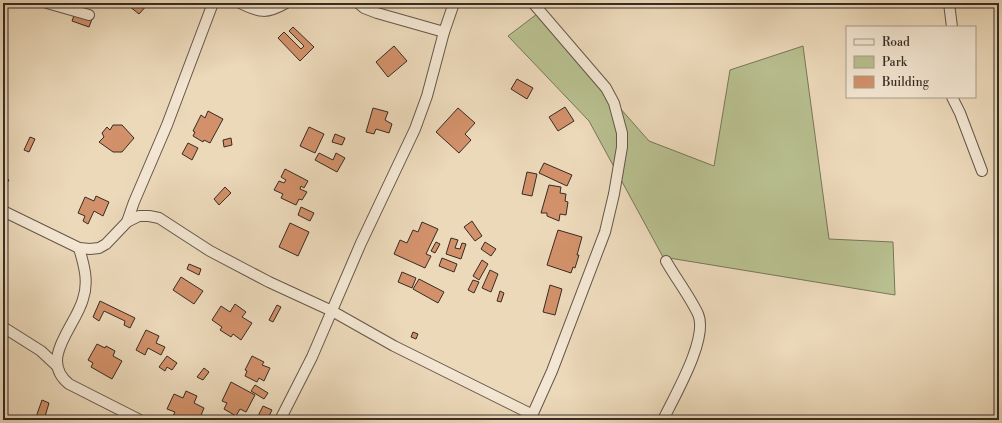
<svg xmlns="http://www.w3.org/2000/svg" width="1002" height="423" viewBox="0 0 1002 423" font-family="'Libre Bodoni',serif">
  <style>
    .green { fill: #b8bf8f; stroke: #78765a }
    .building { fill: #d2916a; stroke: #372c24 }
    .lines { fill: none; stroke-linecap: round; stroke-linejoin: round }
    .street-casing { stroke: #64574a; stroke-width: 12 }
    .street { stroke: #f3e6d2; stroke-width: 10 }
  </style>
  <rect width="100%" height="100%" fill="#ecd9ba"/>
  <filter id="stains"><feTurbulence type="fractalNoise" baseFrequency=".005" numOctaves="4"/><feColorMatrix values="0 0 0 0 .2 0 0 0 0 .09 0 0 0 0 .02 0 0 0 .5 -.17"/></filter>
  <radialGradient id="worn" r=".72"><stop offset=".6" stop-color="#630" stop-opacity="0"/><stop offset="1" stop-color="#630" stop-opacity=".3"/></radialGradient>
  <path class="green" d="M537,14l112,127 65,25 16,-96 73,-24 26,193 64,3 2,53 -232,-38 -74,-136 -81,-85z"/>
  <g class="building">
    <path d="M132,3h17l-10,11 -10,-8z"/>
    <path d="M75,13l17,6 -3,8 -17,-6z"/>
    <path d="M293,27l21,20 -14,14 -22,-23 6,-6 17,17 3,-3 -15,-15z"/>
    <path d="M394,46l13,15 -19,16 -12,-15z"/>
    <path d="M517,79l16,9 -6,11 -16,-10z"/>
    <path d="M565,107l9,14 -16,10 -9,-14z"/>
    <path d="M373,108l15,4 -3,8 7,4 -3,9 -13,-4 -2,5 -8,-2z"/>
    <path d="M458,108l17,15 -10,11 6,6 -12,13 -23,-21z"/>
    <path d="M208,111l15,8 -13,24 -6,-3 -1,2 -10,-6 2,-4 -2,-1 8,-16 4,3z"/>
    <path d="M113,125h9l12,13 -12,14h-9l-14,-10 5,-5 -2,-4 5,-6 3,3z"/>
    <path d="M309,127l15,7 -9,19 -15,-7z"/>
    <path d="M335,134l10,4 -3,7 -10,-3z"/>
    <path d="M30,137l5,2 -6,13 -5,-2z"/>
    <path d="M231,138l1,7 -8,2 -1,-7z"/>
    <path d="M188,143l10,5 -6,12 -10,-6z"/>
    <path d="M319,153l14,7 3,-7 9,5 -8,14 -22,-12z"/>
    <path d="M544,163l28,12 -5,11 -28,-13z"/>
    <path d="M285,169l23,12 -4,7 -3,-2 -1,3 7,3 -5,8 -3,-1 -3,6 -15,-7 2,-4 -9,-4 5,-9 5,2 2,-3 -5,-3z"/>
    <path d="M527,172l10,2 -5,22 -10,-2z"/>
    <path d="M3,176l6,4 -6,9z"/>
    <path d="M549,185l12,2 -1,6 6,1 -1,7 3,1 -2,13 -6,-1 -1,7 -12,-5v-3h-6z"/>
    <path d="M225,187l6,6 -12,12 -5,-6z"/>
    <path d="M96,196l13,6 -6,14 -9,-5 -6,13 -5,-3 2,-5 -7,-3 7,-16 9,4z"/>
    <path d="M301,207l13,6 -4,8 -12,-6z"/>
    <path d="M472,221l10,15 -7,5 -11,-14z"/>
    <path d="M422,222l16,7 -12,25 5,2 -6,12 -31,-14 6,-14 7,3 6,-13 5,2z"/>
    <path d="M290,223l19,9 -11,24 -19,-9z"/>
    <path d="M558,230l24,7 -5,18h2l-4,13 -2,-1 -2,6 -24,-8z"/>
    <path d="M451,238l7,2 -3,8 5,1 2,-6 4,1 -5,15 -15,-5z"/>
    <path d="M436,242l4,2 -5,9 -4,-2z"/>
    <path d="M485,242l11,7 -5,7 -10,-7z"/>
    <path d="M442,258l15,6 -3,8 -15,-6z"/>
    <path d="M482,260l6,4 -9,16 -6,-4z"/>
    <path d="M189,264l12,5 -2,6 -12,-6z"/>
    <path d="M490,270l8,4 -7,18 -9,-4z"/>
    <path d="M402,272l14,6 -4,10 -14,-6z"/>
    <path d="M181,277l22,14 -9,13 -21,-14z"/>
    <path d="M419,279l25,13 -6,11 -25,-14z"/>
    <path d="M473,280l6,2 -5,11 -6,-3z"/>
    <path d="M550,285l12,4 -7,26 -12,-3z"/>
    <path d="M500,291l4,2 -3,9 -4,-1z"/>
    <path d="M100,301l35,17 -5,10 -6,-3 1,-4 -21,-10 -5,10 -6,-4z"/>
    <path d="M235,304l11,8 -4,5 10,6 -11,17 -8,-6 -2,3 -11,-7 2,-3 -10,-7 9,-14 9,6z"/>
    <path d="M277,305l4,2 -8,15 -4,-2z"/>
    <path d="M146,330l13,6 -3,7 9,4 -4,8 -13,-7 -3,7 -9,-5z"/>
    <path d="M413,332l5,2 -2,5 -5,-2z"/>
    <path d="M97,344l8,4 1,-2 9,5 -2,5 9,5 -10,18 -21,-12 2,-4 -5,-3z"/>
    <path d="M167,356l10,7 -5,7 -5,-3 -2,4 -6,-4z"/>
    <path d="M252,356l12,6 -2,3 8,3 -6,13 -5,-3 -2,4 -12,-6 2,-5 -2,-1z"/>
    <path d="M204,368l5,4 -6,8 -6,-3z"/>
    <path d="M231,382l24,13 -9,17 -6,-3 -4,7 -12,-7 3,-6 -5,-2z"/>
    <path d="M255,385l13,8 -4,6 -13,-8z"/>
    <path d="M186,391l11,5 -3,7 10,5 -5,12 -12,-4 -2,4h-9l-4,-2 3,-6 -8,-3 7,-15 9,4z"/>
    <path d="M42,400l7,3 -5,17h-9z"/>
    <path d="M263,406l9,4 -5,10h-11z"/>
  </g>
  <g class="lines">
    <defs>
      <g id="street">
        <path d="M47,3l42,12"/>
        <path d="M240,3c20,10 27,11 46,0"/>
        <path d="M358,3l6,5 13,5 67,19"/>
        <path d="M949,3l3,24"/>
        <path d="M952,97l8,16 22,58"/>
        <path d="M3,211l76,37 11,1 9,-1 7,-4 21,-22 12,-6h10l10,2 51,33 59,31 63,29 62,35 139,69"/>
        <path d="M127,222l7,-20 33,-77 46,-122"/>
        <path d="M79,248c5,17 10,34 4,51 -7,27 -45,60 -14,85l71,36"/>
        <path d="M3,327l38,24 16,15"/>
        <path d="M280,420l32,-63 49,-114 54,-114 12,-33 17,-64 10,-29"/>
        <path d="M530,420l22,-49 53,-139 9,-38 8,-47v-14l-8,-30 -8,-15 -73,-85"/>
        <path d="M663,420c11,-23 46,-82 35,-106 -8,-17 -23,-37 -32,-53"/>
      </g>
    </defs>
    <use href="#street" class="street-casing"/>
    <use href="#street" class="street"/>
  </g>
  <rect width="1002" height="423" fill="none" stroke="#ecd9ba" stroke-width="16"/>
  <rect x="4" y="4" width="994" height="415" fill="none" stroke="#372c24" stroke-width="2"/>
  <rect x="8" y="8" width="986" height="407" fill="none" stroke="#372c24"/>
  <rect x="846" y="26" width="130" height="72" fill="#f3e6d2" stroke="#a89c8c"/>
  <rect x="854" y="39" width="20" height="6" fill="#f3e6d2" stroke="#a89c8c"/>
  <text x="882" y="46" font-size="12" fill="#372c24">Road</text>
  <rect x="854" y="56" width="20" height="12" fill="#b8bf8f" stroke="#a89c8c"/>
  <text x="882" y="66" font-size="12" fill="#372c24">Park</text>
  <rect x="854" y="76" width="20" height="12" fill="#d2916a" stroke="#a89c8c"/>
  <text x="882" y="86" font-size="12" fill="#372c24">Building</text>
  <rect width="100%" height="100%" filter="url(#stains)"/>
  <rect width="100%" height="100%" fill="url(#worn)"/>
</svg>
